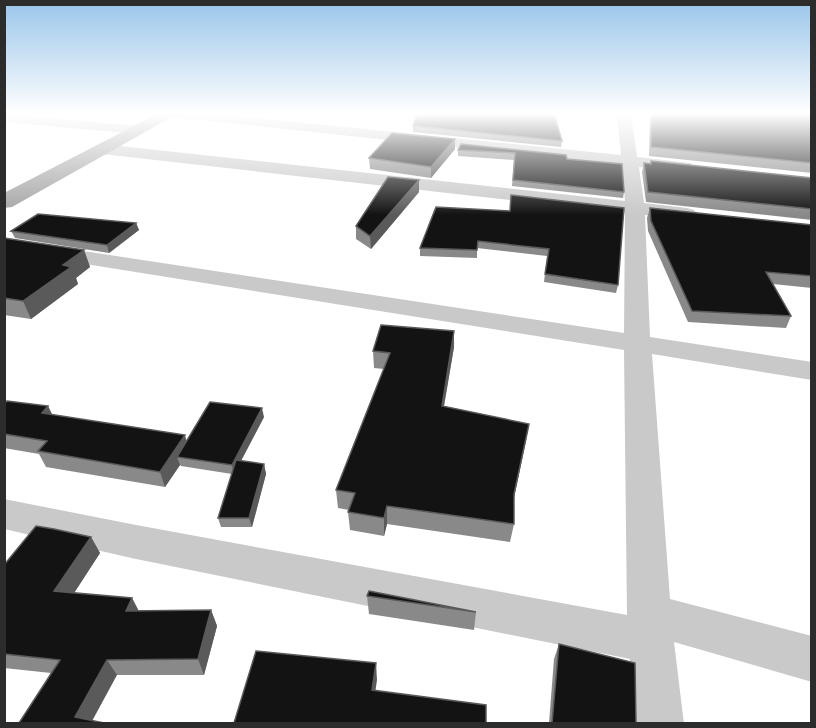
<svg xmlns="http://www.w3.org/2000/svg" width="816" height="728" viewBox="0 0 816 728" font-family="'Fira Sans',sans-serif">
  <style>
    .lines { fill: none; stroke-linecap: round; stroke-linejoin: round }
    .street { fill: #c9c9c9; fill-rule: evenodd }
    .primary { fill: #a4a4a4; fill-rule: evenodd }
    .wall { fill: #898989 }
    .shaded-wall { fill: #5a5a5a }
    .building { fill: #131313; stroke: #5a5a5a; stroke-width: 1.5 }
  </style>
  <rect width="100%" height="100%" fill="#fff"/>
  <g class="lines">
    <g class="street">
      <path d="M164,113h44l413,42 -4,-42h14l6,44 54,6 2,4 -2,4 -6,1 -46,-5 5,36 43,5 7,2 3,4 -3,4 -7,2 -42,-5 5,122 162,25v18l-160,-26 18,245 142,37v46l-138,-40 10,82h-50l-4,-65 -494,-100 -132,-30v-30l132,26 491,90 -3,-265 -620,-99v-12l620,94 1,-120 -523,-59 -8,-5 8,-5 523,57 -3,-36 -451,-48z"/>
      <path d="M4,114l135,12 7,4 -7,4 -135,-12z"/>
    </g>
    <path class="primary" d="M159,113h20l-167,94 -8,1v-15z"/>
  </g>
  <g class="wall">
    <path d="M650,113h162v60l-163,-17z"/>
    <path d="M413,126l149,15 -1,6 -148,-15z"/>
    <path d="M461,144l106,15 57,33 -1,6 -111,-12 2,-26 -56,-4v-6z"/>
    <path d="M455,149l-24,29 -61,-9 -1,-11z"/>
    <path d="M651,161l161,17v42l-166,-18 -4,-30 2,-9 7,1z"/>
    <path d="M419,180v12l-48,57 -15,-10v-13z"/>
    <path d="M650,208l162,17v63l-39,-4 18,32 -5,12 -98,-6 -40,-91 -1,-13z"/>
    <path d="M509,211l109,74 -2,8 -72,-11 3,-26 -70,-8v10l-57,-2v-8z"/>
    <path d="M136,223l3,7 -30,23 -94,-15 -4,-7z"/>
    <path d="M4,238l80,12 6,17 -14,11 2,6 -47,35 -27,-4z"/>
    <path d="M454,347l-10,59 85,18 -15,74v26l-4,18 -123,-18 -3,12 -34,-6 -2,-18 1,-2 -11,-2 -2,-18 48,-121 -10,-1 -1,-17z"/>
    <path d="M4,404l44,2 4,9 135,27 77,-25 -23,44 23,3 2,10 -14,53h-31l-3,-9 14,-44 -51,-8 -1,-1 -15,22 -119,-20 -7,-13 -35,-6z"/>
    <path d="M91,537l9,16 -26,40 58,5 7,13 72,-1 6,16 -13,49h-87l-98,48 32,-50 -47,-5v-103z"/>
    <path d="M367,596l109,16 -2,18 -105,-16z"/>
    <path d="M559,644l77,79h-87l5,-64z"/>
  </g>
  <g class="shaded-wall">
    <path d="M455,139v10l-24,29v-11z"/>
    <path d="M419,180v12l-48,57 -1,-13z"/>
    <path d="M136,223l3,7 -30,23 -2,-8z"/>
    <path d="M84,250l6,17 -14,11 2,6 -47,35 -8,-18 40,-36z"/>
    <path d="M454,331v16l-13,76 1,-17z"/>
    <path d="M48,406l8,16 -14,-9z"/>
    <path d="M262,408l2,9 -30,57 -2,-9z"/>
    <path d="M529,424l-3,17 -15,71 3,-18z"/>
    <path d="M185,435l4,16 -12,6 3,8 -15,22 -5,-15z"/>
    <path d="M264,464l2,10 -14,53 -3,-9z"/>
    <path d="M387,506v18l-3,12v-18z"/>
    <path d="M91,537l9,16 -35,54 -11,-16z"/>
    <path d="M132,598l8,16 -14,-3z"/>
    <path d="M211,610l6,16 -13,49 -6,-16z"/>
    <path d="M107,660l10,15 -26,48 -16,-6z"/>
    <path d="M376,663l1,17 -4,27 -1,-17z"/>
  </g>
  <g class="building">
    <path d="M417,113h137l8,28 -149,-15z"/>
    <path d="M651,113h161v50l-161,-16z"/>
    <path d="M392,133l63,6 -24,28 -62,-9z"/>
    <path d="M461,144l105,11 1,4 55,5 2,28 -111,-12 2,-27 -57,-3z"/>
    <path d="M651,161l161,17v31l-164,-17 -4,-29 7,1z"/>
    <path d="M388,177l31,3 -49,56 -14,-10z"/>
    <path d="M511,195l113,13 -6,77 -73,-11 4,-25 -71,-8 -1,9 -57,-2 16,-41 74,4z"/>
    <path d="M650,208l162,17v51l-46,-4 25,44 -99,-5 -41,-90z"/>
    <path d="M38,214l98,9 -29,22 -96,-14z"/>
    <path d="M4,238l80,12 -21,15 8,2 -48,34 -19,-3z"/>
    <path d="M381,325l73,6 -12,75 87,18 -15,70v30l-127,-18 -3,12 -36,-6 7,-19 -19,-3 54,-137 -17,-2z"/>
    <path d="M7,401l41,5 -6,7 143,22 -25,37 -122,-21 9,-10 -43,-7v-30z"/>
    <path d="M210,402l52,6 -30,57 -55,-8z"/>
    <path d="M236,460l28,4 -15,54h-31z"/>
    <path d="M36,526l18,3 37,8 -37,54 78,7 -6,13 85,-1 -13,49 -91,1 -32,57 29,6h-85l41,-63 -56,-6v-89z"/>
    <path d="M369,591l107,21 -109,-16z"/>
    <path d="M559,644l76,19 1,60h-84z"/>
    <path d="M256,651l120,12 -4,27 114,15v18h-252z"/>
  </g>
  <linearGradient id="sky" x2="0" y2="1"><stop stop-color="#99c5ea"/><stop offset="0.53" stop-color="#fff"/><stop offset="1" stop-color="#fff" stop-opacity="0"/></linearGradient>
  <rect width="816" height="215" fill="url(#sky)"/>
  <rect width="816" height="728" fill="none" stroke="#2c2c2c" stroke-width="12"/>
</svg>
